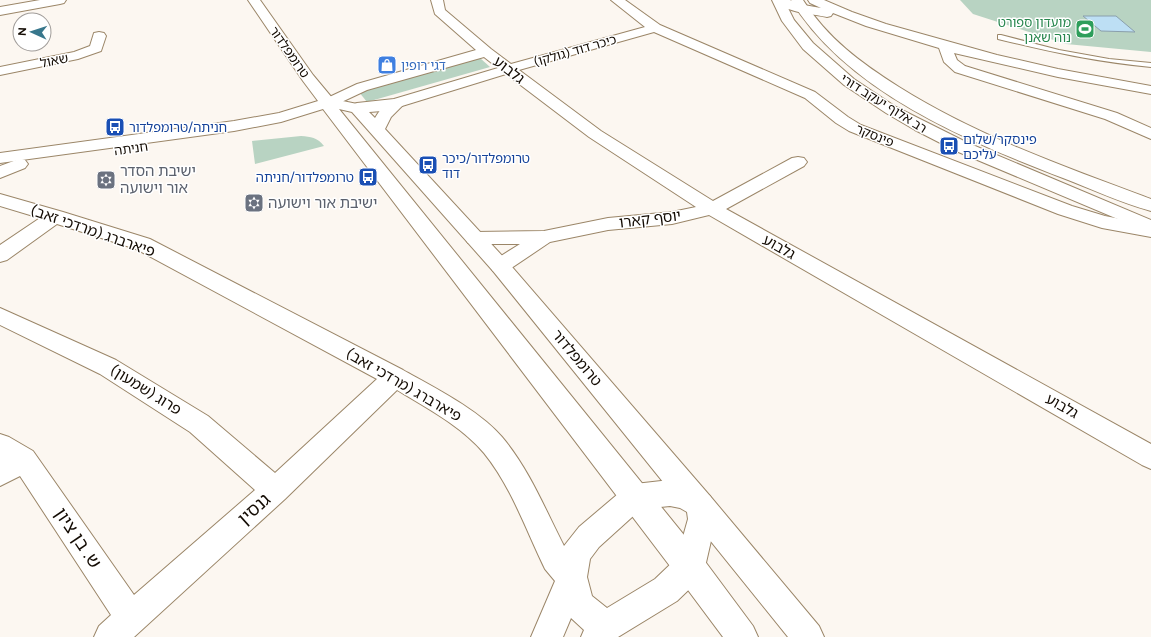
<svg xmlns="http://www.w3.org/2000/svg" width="1151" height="637" viewBox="0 0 1151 637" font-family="Figtree,'Noto Sans Hebrew',sans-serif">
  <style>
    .green { fill: #b8d3c2 }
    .water { fill: #bddff4; stroke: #8a9fac }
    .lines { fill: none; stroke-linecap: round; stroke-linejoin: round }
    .lane-casing { stroke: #9b8668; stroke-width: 2 }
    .street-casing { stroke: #9b8668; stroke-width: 2 }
    .secondary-casing { stroke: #9b8668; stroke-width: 2 }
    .lane { fill: #fff; fill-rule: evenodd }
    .street { fill: #fff; fill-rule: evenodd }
    .secondary { fill: #fff; fill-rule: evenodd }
    .labels { text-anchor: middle; stroke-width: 3; stroke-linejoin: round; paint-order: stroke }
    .far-leisure-label { font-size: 13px; fill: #27864d; stroke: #fff; text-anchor: end }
    .far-street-label { font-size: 13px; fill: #130b03; stroke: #fff }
    .far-shop-label { font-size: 13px; fill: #366cbe; stroke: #fff; text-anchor: start }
    .far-transit-label { font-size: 13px; fill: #164399; stroke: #fff; text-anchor: start }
    .street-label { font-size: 15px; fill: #130b03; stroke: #fff }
    .worship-label { font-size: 15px; fill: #5b616d; stroke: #fff; text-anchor: start }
    .near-street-label { font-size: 18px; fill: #130b03; stroke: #fff }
  </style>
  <rect width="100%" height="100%" fill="#fcf7f1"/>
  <g class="green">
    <path d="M960,0h191v52l-85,-8 -93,-30z"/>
    <path d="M480,58l10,9 -123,35 -8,-10z"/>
    <path d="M301,136c10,1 16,1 23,10l-69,18 -3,-23z"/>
  </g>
  <path class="water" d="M1083,16h33l19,16 -34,-1z"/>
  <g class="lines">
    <defs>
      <path id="lane" d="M998,35h3l58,15 50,9 42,4v4c-54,-5 -100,-15 -153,-28z"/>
      <g id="street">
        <path d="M40,0h26l-2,3 -4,1 -60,11v-8z"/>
        <path d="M431,0h12l2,10 46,39 20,15 134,-37 -34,-27h14l35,25 155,67 33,25 13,8 211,81 33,10 46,9v12l-49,-9 -44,-14 -209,-83 -13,-8 -31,-25 -151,-66 -135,38 82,61 112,70 79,-43 6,-1 6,1 3,4 -3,4 -78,43 425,235v25l-9,-4 -433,-250 -37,9 -64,6 -58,12 -43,29 -7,2 -7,-2 -3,-5 3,-5 27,-17h-45l-7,-1 -3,-5 3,-5 7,-1 69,-1 64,-13 64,-6 24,-5 -107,-70 -83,-63 -104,32 -20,5 -25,2 -5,-2 -3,-3 3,-3 5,-2 37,-4 104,-31 -14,-11 -117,33 -34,16 -5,2 -5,-2 -3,-3 3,-3 34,-16 119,-34 -41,-36z"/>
        <path d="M774,0h16l8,4 23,4 -11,-5 -2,-3h16l28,12 34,12 111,31 61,14 93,17v8l-93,-17 -104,-24 3,7 8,6 152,47 34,15v11l-46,-20 -150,-47 -11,-10 -5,-14 -73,-22 -33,-13 -2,3 -4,1c-14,-3 -44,-5 -53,-17z"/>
        <path d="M99,32l5,1 2,3 -5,15 -23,8 -78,16v-8l74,-15 16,-6 4,-13z"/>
        <path d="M19,159l6,1 3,4 -3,4 -25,10v-12z"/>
        <path d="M0,194l63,18 87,27 253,131c32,18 76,40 99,67 27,32 43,72 62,109l15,-19 46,-39 10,-4 35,-4 15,3 25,13 4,9 2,14 -11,48 -4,11 -24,23 -59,36h-37l3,-7 -13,-12 -8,19h-32l24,-56 -10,-12c-19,-39 -34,-83 -61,-116 -23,-27 -57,-45 -87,-63l-112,109 -151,138h-40l5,-11 12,-11 -91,-139 -20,10v-52l9,3 24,14 101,144 121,-105 -65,-58 -90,-58 -100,-49v-17l116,52 92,56 67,57 102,-94 -241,-130 -79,-25 -50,36 -7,2v-17l40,-27 -40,-12zM670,506l10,2 7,4 1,7 -11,39 -22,21 -48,29 -15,-12 -5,-19 3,-18 9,-12 42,-38z"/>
      </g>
      <g id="secondary">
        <path d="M248,0h12l53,75 20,24 29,6 13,13c6,-10 14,-22 27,-18l3,3 -14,14 -6,12 122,132 203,235 109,130 5,11h-36l-295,-366 -141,-159 -13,-3 362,447 52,70 5,11h-35l-44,-59 -356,-469 -42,13 -47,9 -234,32v-10l234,-32 45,-8 39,-12 -15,-20z"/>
        <path d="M772,0h12l10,20 19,23 41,36 42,28 72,36 183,77v13l-195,-82 -41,-21 -29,-17 -42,-28 -41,-36 -21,-28z"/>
        <path d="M791,0h12c24,38 58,63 96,87 78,49 166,80 252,112v12c-30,-8 -59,-22 -88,-33 -96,-37 -217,-87 -272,-178z"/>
      </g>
    </defs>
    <use href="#lane" class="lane-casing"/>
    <use href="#street" class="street-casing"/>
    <use href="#secondary" class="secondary-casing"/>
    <use href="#lane" class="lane"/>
    <use href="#street" class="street"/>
    <use href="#secondary" class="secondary"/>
  </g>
  <defs>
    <symbol id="stadium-square" viewBox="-11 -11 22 22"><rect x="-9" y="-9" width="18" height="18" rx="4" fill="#2e9e5b" stroke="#fff"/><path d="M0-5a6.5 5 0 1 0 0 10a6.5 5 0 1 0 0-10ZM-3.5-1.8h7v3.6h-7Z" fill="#fff"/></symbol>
    <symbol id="shop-square" viewBox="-11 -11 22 22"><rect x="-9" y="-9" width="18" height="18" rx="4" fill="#3f7fe0" stroke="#fff"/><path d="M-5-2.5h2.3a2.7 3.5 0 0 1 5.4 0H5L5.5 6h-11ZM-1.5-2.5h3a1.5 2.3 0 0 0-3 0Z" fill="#fff"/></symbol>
    <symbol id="bus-square" viewBox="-11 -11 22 22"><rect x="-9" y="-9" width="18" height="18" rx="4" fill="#1a4fb4" stroke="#fff"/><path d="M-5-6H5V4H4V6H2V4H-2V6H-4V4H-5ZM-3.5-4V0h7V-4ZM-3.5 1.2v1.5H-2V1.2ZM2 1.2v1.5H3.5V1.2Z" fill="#fff"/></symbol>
    <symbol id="synagogue-square" viewBox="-11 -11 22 22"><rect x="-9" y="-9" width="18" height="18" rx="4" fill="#6b7280" stroke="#fff"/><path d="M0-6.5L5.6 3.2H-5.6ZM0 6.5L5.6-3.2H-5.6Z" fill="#fff"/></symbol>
  </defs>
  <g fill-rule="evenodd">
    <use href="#stadium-square" x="1074" y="18" width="22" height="22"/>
    <use href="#shop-square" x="376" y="54" width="22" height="22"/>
    <use href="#bus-square" x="104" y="116" width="22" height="22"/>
    <use href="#bus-square" x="938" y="135" width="22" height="22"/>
    <use href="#bus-square" x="417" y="154" width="22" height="22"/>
    <use href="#bus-square" x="357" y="166" width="22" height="22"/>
    <use href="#synagogue-square" x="95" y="169" width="22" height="22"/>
    <use href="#synagogue-square" x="243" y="192" width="22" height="22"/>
  </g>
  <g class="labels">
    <g class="far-leisure-label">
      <text x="1071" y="27">מועדון ספורט<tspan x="1071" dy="15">נוה שאנן</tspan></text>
    </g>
    <g class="far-street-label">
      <text transform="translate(575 50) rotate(-16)" y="5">כיכר דוד (גולקו)</text>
      <text transform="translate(290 52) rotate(55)" y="5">טרומפלדור</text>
      <text transform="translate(54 60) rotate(-12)" y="5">שאול</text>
      <text transform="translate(884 103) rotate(32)" y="5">רב אלוף יעקב דורי</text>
      <text transform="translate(875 135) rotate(22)" y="5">פינסקר</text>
      <text transform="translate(131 148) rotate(-8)" y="5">חניתה</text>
    </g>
    <g class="far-shop-label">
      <text x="401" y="70">דגי רופין</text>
    </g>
    <g class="far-transit-label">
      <text x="129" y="132">חניתה/טרומפלדור</text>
      <text x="963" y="144">פינסקר/שלום<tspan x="963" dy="15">עליכם</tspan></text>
      <text x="442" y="163">טרומפלדור/כיכר<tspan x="442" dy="15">דוד</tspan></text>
      <text x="354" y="182" text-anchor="end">טרומפלדור/חניתה</text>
    </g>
    <g class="street-label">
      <text transform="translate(509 70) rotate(37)" y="5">גלבוע</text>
      <text transform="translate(650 219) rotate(-7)" y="5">יוסף קארו</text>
      <text transform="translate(93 231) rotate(19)" y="5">פיארברג (מרדכי זאב)</text>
      <text transform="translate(779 247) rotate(29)" y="5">גלבוע</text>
      <text transform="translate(577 358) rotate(50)" y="5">טרומפלדור</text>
      <text transform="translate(404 385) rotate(30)" y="5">פיארברג (מרדכי זאב)</text>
      <text transform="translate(146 390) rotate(32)" y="5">פרוג (שמעון)</text>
      <text transform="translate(1062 406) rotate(29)" y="5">גלבוע</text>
    </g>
    <g class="worship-label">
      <text x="120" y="176">ישיבת הסדר<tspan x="120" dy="17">אור וישועה</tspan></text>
      <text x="268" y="208">ישיבת אור וישועה</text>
    </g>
    <g class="near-street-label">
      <text transform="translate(254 509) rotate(-42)" y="6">גנסין</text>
      <text transform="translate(78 538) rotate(56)" y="6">ש. בן ציון</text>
    </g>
  </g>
  <g transform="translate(32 32) rotate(273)"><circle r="19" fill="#ffffff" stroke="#a19d9a"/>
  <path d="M0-3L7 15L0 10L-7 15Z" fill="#38778c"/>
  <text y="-6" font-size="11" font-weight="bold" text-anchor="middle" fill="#130b03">N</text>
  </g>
</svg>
